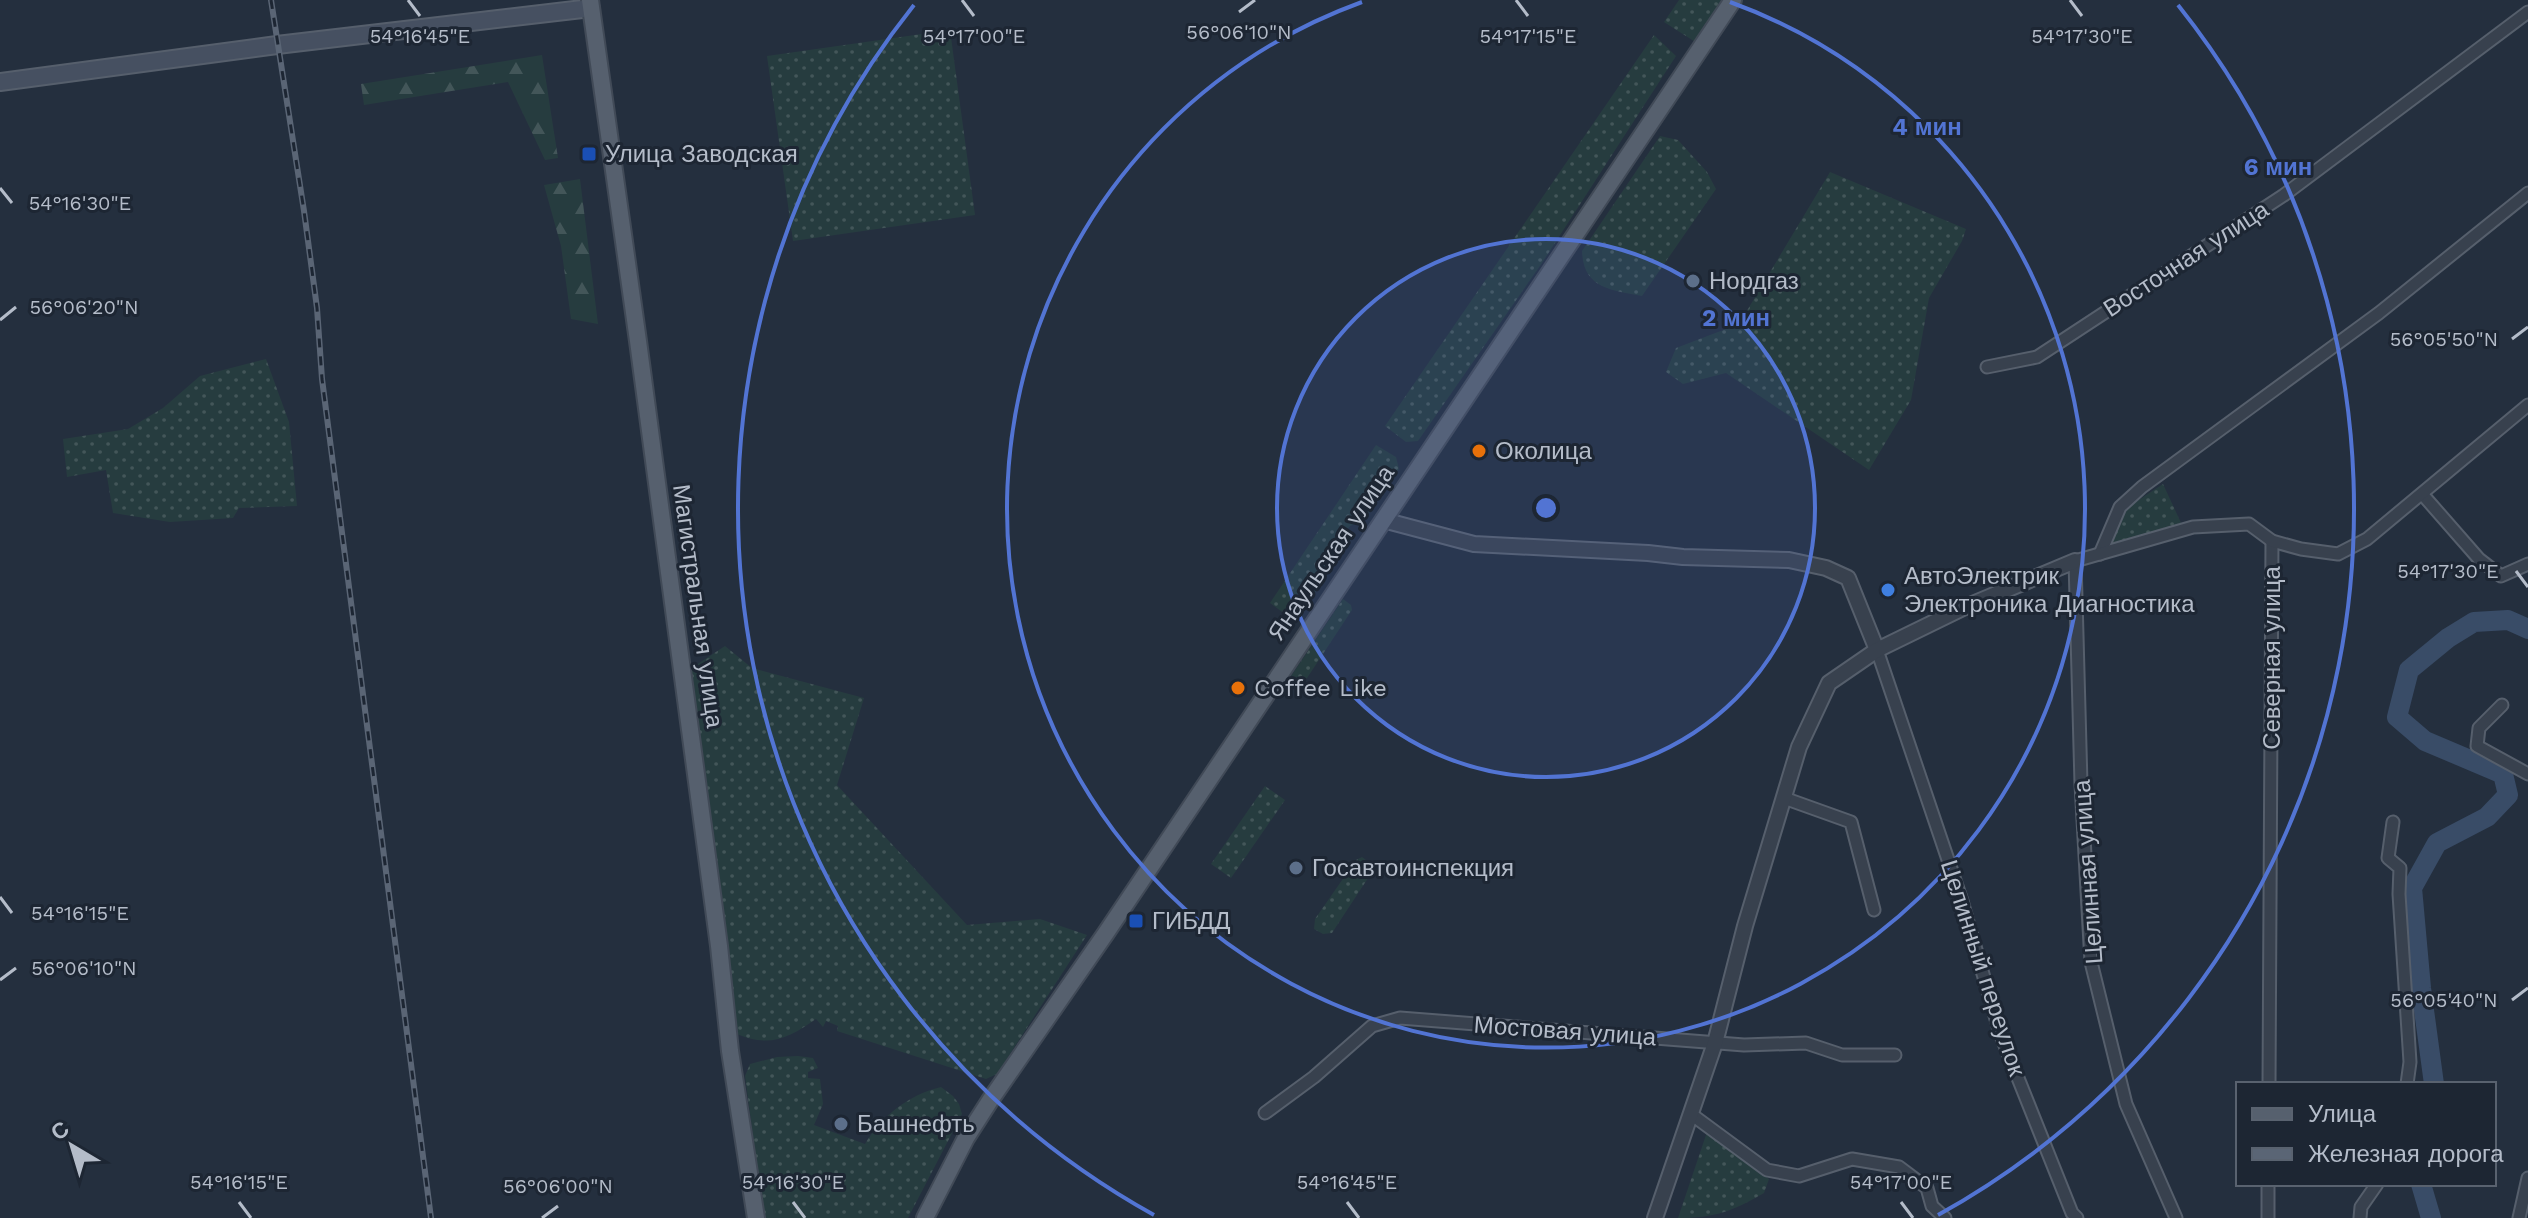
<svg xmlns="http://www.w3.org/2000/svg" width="2528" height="1218" viewBox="0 0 2528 1218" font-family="'Work Sans',sans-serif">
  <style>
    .grass { fill: url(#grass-dots) }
    .forest { fill: url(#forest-firs) }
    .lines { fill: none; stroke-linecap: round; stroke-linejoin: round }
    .river { stroke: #394c67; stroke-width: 20 }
    .minor-casing { stroke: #565f6c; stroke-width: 15 }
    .tertiary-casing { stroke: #565f6c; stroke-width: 18 }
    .secondary-casing { stroke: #565f6c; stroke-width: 20 }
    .primary-casing { stroke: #414a57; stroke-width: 20 }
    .minor { stroke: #38414e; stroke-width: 11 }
    .tertiary { stroke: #38414e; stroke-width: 14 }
    .secondary { stroke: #465061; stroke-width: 16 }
    .primary { stroke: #56606e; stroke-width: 16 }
    .rail-casing { stroke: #5a6575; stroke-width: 6 }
    .rail { stroke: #1d2633; stroke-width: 3; stroke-dasharray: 9; stroke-linecap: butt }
    .ticks { fill: none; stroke: #b4bcc9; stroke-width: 3 }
    .ring { fill: none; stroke: #5274d3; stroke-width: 4 }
    .transit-dot { fill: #1a4fb4; stroke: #1d2633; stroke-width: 3 }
    .service-dot { fill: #5c6f8a; stroke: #1d2633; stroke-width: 3 }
    .food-dot { fill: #e8710a; stroke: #1d2633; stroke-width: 3 }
    .shop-dot { fill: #3f7fe0; stroke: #1d2633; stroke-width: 3 }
    .labels { text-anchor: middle; stroke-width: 6; stroke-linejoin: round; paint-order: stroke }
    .poi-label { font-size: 24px; fill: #b4bcc9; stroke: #1d2633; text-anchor: start }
    .street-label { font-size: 24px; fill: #b4bcc9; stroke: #1d2633 }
    .ticks-label { font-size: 20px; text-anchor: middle; fill: #b4bcc9; stroke: #1d2633; stroke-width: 6; stroke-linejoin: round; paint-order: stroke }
    .centre { fill: #5274d3; stroke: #1d2633; stroke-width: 4 }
    .ring-label { font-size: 24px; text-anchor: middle; font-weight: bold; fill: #5274d3; stroke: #1d2633; stroke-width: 6; stroke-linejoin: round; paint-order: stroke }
  </style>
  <defs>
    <pattern id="grass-dots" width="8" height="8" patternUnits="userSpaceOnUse" patternTransform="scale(2)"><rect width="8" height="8" fill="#263c3f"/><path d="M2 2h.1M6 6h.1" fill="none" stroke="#435659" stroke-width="1.8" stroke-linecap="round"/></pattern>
    <pattern id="forest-firs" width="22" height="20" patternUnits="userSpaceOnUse" patternTransform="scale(2)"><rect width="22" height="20" fill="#263c3f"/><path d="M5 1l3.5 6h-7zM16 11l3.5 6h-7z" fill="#435659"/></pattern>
  </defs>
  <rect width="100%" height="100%" fill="#242f3e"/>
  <g class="grass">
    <path d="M1679,0h50l-29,45 -36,-23z"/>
    <path d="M950,30l25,185 -182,26 -26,-185z"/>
    <path d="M1654,35l22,21 -134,207 -124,178 -12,1 -21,-16z"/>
    <path d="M1660,136l18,4 29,32 9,17 -74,107c-30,-6 -59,-7 -60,-45z"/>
    <path d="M1830,172l136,57 -4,12 -33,57 -18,102 -42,70 -143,-97 -43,11 -17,-12 10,-24 63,-24z"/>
    <path d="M266,359l23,63 8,84 -58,2 -6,10 -63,4 -57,-9 -7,-43 -39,7 -4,-38 65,-10 35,-21 37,-32z"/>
    <path d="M1376,445l20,12 3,12 -35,51 -14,6 -9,13 -5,22 -31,47 -16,9 -19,-14z"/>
    <path d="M2163,484l19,41 -73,22 19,-40z"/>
    <path d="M1343,599l8,6 1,5 -45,68 -24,17 -4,-1z"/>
    <path d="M725,646l27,22 112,30 -27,87 130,140 73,-6 47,16 -90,139 -11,5 -149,-48 1,-5 -12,-5 -3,6 -7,-8c-27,19 -46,29 -79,15l-50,-363z"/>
    <path d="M1265,786l20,14 -54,78 -20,-14z"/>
    <path d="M1362,857l9,7 1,8 -40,61 -9,1 -9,-5 1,-10 41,-59z"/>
    <path d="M798,1056l15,2 5,10 -10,4v6l12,1 3,25 -9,21 51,19c17,-28 43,-49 76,-57l12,9 6,8 3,10 -54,104h-144l-19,-142 5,-12 27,-7z"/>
    <path d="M1707,1132l62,47 -5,14c-31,18 -49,25 -86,25z"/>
  </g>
  <g class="forest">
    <path d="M542,55l16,103 -13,2 -37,-78 -144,23 -3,-21z"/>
    <path d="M580,179l18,145 -27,-5 -10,-73 -17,-61z"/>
  </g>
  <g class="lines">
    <g class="river">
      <path d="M2434,1084l-13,-96 -9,-100 25,-45 50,-26 21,-22 -5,-21 -78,-33 -28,-24 12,-47 39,-32 26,-16 34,-2 20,9"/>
      <path d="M2421,1184l10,34"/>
    </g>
    <defs>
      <g id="minor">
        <path d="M1987,367l50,-10 247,-162 244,-183"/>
        <path d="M2423,495l56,64 22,17 27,-12"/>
        <path d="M2100,554l20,-47 22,-20 237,-174 149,-120"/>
        <path d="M1877,650l85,251 38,132 72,180 5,5"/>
        <path d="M2502,705l-23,23 -2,18 51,28"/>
        <path d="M1784,798l67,24 23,88"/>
        <path d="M2393,822l-5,36 12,10 -1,26 11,168 -3,22"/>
        <path d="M2269,1084l3,-543"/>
        <path d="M1265,1113l49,-36 58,-51 28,-8 344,27 62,-2 36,12h53"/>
        <path d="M1691,1114l76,56 32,6 53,-17 47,8 28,21 5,18 13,12"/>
        <path d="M2176,1218l-50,-114 -35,-142 -10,-178 -6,-223 118,-34 56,-3 23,17 29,8 37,5 29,-15 161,-134"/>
        <path d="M2268,1218v-34"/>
        <path d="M2360,1218l1,-11 16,-23"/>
        <path d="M2519,1218l9,-40"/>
      </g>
      <g id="tertiary">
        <path d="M1383,520l91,24 174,9 35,4 106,3 37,8 22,10 29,72"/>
        <path d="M1655,1218l60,-175 30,-117 54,-179 30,-64 48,-33 86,-42 112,-47"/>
      </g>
      <path id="secondary" d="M0,82l277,-37 314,-37"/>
      <g id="primary">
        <path d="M590,0l48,341 81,605 11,105 26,167"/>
        <path d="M925,1218l41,-80 25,-39 115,-166 627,-933"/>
      </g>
    </defs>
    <use href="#minor" class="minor-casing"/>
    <use href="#tertiary" class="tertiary-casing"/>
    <use href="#secondary" class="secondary-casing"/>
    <use href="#primary" class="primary-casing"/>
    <use href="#minor" class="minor"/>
    <use href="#tertiary" class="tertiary"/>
    <use href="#secondary" class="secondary"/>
    <use href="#primary" class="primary"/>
    <defs>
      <path id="rail" d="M271,0l33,211 13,97 5,71 109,839"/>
    </defs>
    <use href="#rail" class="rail-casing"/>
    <use href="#rail" class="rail"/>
  </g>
  <path class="ticks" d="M408,0l12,16M962,0l12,16M1516,0l12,16M2070,0l12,16M1239,12l16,-12M0,188l12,15M0,320l16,-13M2512,339l16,-12M2516,571l12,16M0,897l12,16M0,980l16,-12M2512,1000l16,-12M239,1202l12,16M793,1202l12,16M1347,1202l12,16M1901,1202l12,16M542,1218l16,-12"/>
  <circle cx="1546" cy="508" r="269" fill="#5274d3" fill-opacity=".12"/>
  <g class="ring">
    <circle cx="1546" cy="508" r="269"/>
    <path d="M1730 2A539 539 0 1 1 1362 2"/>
    <path d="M1154 1215A808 808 0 0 1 914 5M2178 5A808 808 0 0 1 1938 1215"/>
  </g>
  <g class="transit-dot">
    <rect x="581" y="146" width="16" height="16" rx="4"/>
    <rect x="1128" y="913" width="16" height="16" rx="4"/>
  </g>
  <g class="service-dot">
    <circle cx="1693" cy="281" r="8"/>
    <circle cx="1296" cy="868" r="8"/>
    <circle cx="841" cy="1124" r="8"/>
  </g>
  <g class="food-dot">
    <circle cx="1479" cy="451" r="8"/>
    <circle cx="1238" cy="688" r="8"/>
  </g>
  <circle class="shop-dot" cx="1888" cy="590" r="8"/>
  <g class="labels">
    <g class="poi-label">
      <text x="605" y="162">Улица Заводская</text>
      <text x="1709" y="289">Нордгаз</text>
      <text x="1495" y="459">Околица</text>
      <text x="1904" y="584">АвтоЭлектрик<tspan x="1904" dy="28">Электроника Диагностика</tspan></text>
      <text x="1254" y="696">Coffee Like</text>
      <text x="1312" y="876">Госавтоинспекция</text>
      <text x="1152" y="929">ГИБДД</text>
      <text x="857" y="1132">Башнефть</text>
    </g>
    <g class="street-label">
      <text transform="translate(2186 259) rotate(-33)" y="8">Восточная улица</text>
      <text transform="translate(1331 553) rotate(-56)" y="8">Янаульская улица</text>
      <text transform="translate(698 606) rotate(82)" y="8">Магистральная улица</text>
      <text transform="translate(2272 658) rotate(-90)" y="8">Северная улица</text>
      <text transform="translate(2088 872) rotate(-94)" y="8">Целинная улица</text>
      <text transform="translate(1983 968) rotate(72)" y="8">Целинный переулок</text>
      <text transform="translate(1565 1031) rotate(4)" y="8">Мостовая улица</text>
    </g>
  </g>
  <g class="ticks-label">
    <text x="1239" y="39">56°06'10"N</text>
    <text x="420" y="43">54°16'45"E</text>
    <text x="974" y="43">54°17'00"E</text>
    <text x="1528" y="43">54°17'15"E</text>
    <text x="2082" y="43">54°17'30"E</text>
    <text x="80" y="210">54°16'30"E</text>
    <text x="84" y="314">56°06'20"N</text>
    <text x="2444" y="346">56°05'50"N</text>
    <text x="2448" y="578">54°17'30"E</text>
    <text x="80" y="920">54°16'15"E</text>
    <text x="84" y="975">56°06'10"N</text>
    <text x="2444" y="1007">56°05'40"N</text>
    <text x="239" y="1189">54°16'15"E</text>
    <text x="793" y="1189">54°16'30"E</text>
    <text x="1347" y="1189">54°16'45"E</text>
    <text x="1901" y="1189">54°17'00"E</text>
    <text x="558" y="1193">56°06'00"N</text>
  </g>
  <circle cx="1546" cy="508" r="12" class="centre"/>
  <g class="ring-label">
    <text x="1927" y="135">4 мин</text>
    <text x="2278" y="175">6 мин</text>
    <text x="1736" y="326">2 мин</text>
  </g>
  <rect x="2236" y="1082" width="260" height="104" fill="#1d2633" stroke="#59626f" stroke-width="2"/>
  <rect x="2252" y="1108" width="40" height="12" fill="#56606e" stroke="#59626f" stroke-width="2"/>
  <text x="2308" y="1122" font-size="24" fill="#b4bcc9">Улица</text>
  <rect x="2252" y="1148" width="40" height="12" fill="#5a6575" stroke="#59626f" stroke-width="2"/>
  <text x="2308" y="1162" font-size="24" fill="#b4bcc9">Железная дорога</text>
  <g transform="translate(72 1146) rotate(322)" stroke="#1d2633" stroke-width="6" paint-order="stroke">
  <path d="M0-6L14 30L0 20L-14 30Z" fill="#b4bcc9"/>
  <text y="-12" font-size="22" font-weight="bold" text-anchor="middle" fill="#b4bcc9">С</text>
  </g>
</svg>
